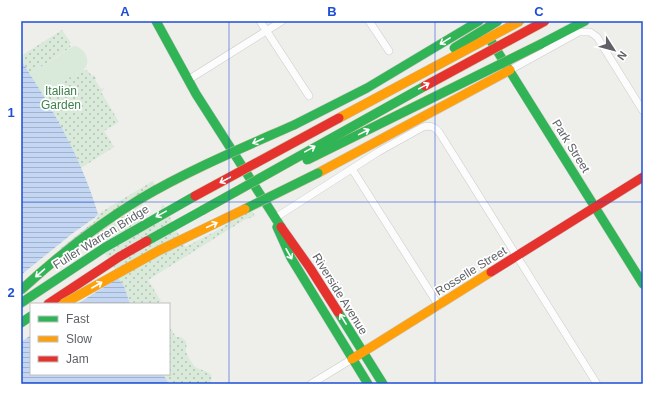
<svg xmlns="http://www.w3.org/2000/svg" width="664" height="405" viewBox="0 0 664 405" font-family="Arial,sans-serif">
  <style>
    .grass { fill: #d9e9da }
    .park { fill: url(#park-dots) }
    .water { fill: url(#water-rules) }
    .pier { fill: #eeeeea }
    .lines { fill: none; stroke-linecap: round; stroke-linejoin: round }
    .street-casing { stroke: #cbcbcc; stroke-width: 8 }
    .fast-casing { stroke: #cbcbcc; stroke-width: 10 }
    .slow-casing { stroke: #cbcbcc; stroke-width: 10 }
    .jam-casing { stroke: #cbcbcc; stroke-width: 10 }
    .street { stroke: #fcfcfc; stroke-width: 7 }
    .fast { stroke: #30b455; stroke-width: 9 }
    .slow { stroke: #ff9f0a; stroke-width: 9 }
    .jam { stroke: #e5322d; stroke-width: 9 }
    .fast-bridge-casing { stroke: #c4be9a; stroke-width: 10; stroke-linecap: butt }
    .slow-bridge-casing { stroke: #c4be9a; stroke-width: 10; stroke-linecap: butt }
    .jam-bridge-casing { stroke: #c4be9a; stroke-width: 10; stroke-linecap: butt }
    .fast-bridge { stroke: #30b455; stroke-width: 9 }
    .slow-bridge { stroke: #ff9f0a; stroke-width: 9 }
    .jam-bridge { stroke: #e5322d; stroke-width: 9 }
    .oneway { stroke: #fff }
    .grid { fill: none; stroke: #1d4ed8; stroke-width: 1; stroke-opacity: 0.55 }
    .labels { text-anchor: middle; stroke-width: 3.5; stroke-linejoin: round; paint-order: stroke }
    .park-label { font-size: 12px; fill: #3c814b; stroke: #fff }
    .street-label { font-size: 12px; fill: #5f6167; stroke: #fff }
    .neatline { fill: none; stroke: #1d4ed8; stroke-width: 1.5 }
    .grid-label { font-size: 13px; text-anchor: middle; font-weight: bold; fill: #1d4ed8 }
  </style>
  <defs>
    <pattern id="park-dots" width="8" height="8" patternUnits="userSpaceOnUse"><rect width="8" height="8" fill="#d9e9da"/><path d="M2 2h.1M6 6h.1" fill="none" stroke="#b3c0b5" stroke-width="1.8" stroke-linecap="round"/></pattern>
    <pattern id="water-rules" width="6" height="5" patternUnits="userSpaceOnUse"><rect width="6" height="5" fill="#c3d7f4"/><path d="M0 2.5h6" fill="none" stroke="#a2b2c9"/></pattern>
  </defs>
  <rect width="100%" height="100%" fill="#eeeeea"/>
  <path class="grass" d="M74,46c10,1 18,15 10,23l-42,25 -12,-20z"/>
  <g class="park">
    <path d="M62,30l9,13 -2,2 2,2 -41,27 -9,-14v-4z"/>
    <path d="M84,69l1,2 2,-1 5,6 2,-1 2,3 -1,2 6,9 2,-1 1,1 -3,3 18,30 -15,9 10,16 -33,21 -19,-38 -20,-36z"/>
    <path d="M153,181l6,12 -23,16 9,15 16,-12v-6l2,-2 22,43 35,-18 31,-20 4,7 -11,4 -96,60 13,21 -5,3h-26l-6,-18 -6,-8 -30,-50 10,-14z"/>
    <path d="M169,326l7,11h5c8,6 5,6 5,15 1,4 6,11 9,15 8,5 21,3 15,17h-41l-6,-10h6z"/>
  </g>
  <path class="water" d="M21,60c31,48 61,99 77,154l-10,14 30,50 6,8 6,18h-99v70h132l6,10h-148z"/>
  <path class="pier" d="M100,214l-5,7 -35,28 13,2 22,-14 25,40 -43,27h-46v31l-10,7v-67l52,-42z"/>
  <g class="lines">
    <defs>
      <g id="street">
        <path d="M260,21l49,75"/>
        <path d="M369,21l20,30"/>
        <path d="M510,70l69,-38h11l7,5 46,74"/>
        <path d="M188,80l94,-59"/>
        <path d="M352,169l87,137"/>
        <path d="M275,218l103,-66 45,-25c7,-2 12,0 16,5l158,252"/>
        <path d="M311,384l41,-25"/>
      </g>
      <g id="fast">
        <path d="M156,21l40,73 85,133"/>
        <path d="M491,41l152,243"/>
        <path d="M541,44l44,-23"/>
        <path d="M294,125l73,-37 112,-67"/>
        <path d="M277,227l14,31 77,126"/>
        <path d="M147,241l56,-31"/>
        <path d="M21,303l83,-55 91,-52"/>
        <path d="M338,312l45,72"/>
        <path d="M21,323l10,-7"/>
      </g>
      <g id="slow">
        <path d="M318,173l192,-103"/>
        <path d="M352,359l139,-87"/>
      </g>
      <g id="jam">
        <path d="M281,227l29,41 28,44"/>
        <path d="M491,272l152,-95"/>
        <path d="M48,304l71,-47 28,-16"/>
      </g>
    </defs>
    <use href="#street" class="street-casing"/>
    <use href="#fast" class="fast-casing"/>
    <use href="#slow" class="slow-casing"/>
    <use href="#jam" class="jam-casing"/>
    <use href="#street" class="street"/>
    <use href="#fast" class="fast"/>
    <use href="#slow" class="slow"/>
    <use href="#jam" class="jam"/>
    <defs>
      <g id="fast-bridge">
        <path d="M454,48l44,-27"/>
        <path d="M307,160l234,-116"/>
        <path d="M245,209l73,-36"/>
        <path d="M203,210l222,-124"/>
        <path d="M21,290c37,-34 76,-65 119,-91 49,-29 102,-51 154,-74"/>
      </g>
      <g id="slow-bridge">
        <path d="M339,118l181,-97"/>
        <path d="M63,304l95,-53 87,-42"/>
      </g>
      <g id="jam-bridge">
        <path d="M425,86l120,-65"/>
        <path d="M195,196l144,-78"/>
      </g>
    </defs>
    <use href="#fast-bridge" class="fast-bridge-casing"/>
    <use href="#slow-bridge" class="slow-bridge-casing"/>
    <use href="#jam-bridge" class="jam-bridge-casing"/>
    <use href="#fast-bridge" class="fast-bridge"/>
    <use href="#slow-bridge" class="slow-bridge"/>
    <use href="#jam-bridge" class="jam-bridge"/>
  </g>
  <defs><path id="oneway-shaft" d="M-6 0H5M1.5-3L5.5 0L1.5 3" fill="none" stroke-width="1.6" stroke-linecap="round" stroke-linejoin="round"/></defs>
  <g class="oneway">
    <use href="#oneway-shaft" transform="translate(445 41) rotate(149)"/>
    <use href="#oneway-shaft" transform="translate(424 86) rotate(-29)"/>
    <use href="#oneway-shaft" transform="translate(364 132) rotate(-26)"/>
    <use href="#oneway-shaft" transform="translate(258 141) rotate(156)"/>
    <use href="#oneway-shaft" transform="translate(310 149) rotate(-29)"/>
    <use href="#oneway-shaft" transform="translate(225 180) rotate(152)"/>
    <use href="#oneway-shaft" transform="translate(161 214) rotate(151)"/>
    <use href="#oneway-shaft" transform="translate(212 225) rotate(-25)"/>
    <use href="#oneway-shaft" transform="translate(289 254) rotate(61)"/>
    <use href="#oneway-shaft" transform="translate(40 273) rotate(139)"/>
    <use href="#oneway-shaft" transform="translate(97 285) rotate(-30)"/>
    <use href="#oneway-shaft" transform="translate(343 319) rotate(-122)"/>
  </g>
  <path class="grid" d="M229,21v363M435,21v363M21,202h622"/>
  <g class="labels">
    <g class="park-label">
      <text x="61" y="95">Italian<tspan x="61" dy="14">Garden</tspan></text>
    </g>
    <g class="street-label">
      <text transform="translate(571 146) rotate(58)" y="4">Park Street</text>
      <text transform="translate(101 237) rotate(-32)" y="4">Fuller Warren Bridge</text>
      <text transform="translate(471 271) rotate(-32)" y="4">Rosselle Street</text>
      <text transform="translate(340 294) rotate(58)" y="4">Riverside Avenue</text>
    </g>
  </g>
  <rect width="664" height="405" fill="none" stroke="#ffffff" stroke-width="44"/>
  <rect x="30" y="303" width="140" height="72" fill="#ffffff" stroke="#bfc0c2"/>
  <rect x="38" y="316" width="20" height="6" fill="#30b455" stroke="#bfc0c2"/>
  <text x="66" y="323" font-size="12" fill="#5f6167">Fast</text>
  <rect x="38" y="336" width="20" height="6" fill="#ff9f0a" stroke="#bfc0c2"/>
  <text x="66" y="343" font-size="12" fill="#5f6167">Slow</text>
  <rect x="38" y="356" width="20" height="6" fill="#e5322d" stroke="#bfc0c2"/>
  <text x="66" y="363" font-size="12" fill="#5f6167">Jam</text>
  <g transform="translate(614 50) rotate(126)" stroke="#ffffff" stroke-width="3" paint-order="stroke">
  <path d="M0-3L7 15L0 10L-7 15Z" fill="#5f6167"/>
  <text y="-6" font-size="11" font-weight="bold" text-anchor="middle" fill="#5f6167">N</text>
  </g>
  <rect x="22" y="22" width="620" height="361" class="neatline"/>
  <g class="grid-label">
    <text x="125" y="16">A</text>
    <text x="332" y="16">B</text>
    <text x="539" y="16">C</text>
    <text x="11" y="117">1</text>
    <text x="11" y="297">2</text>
  </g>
</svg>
